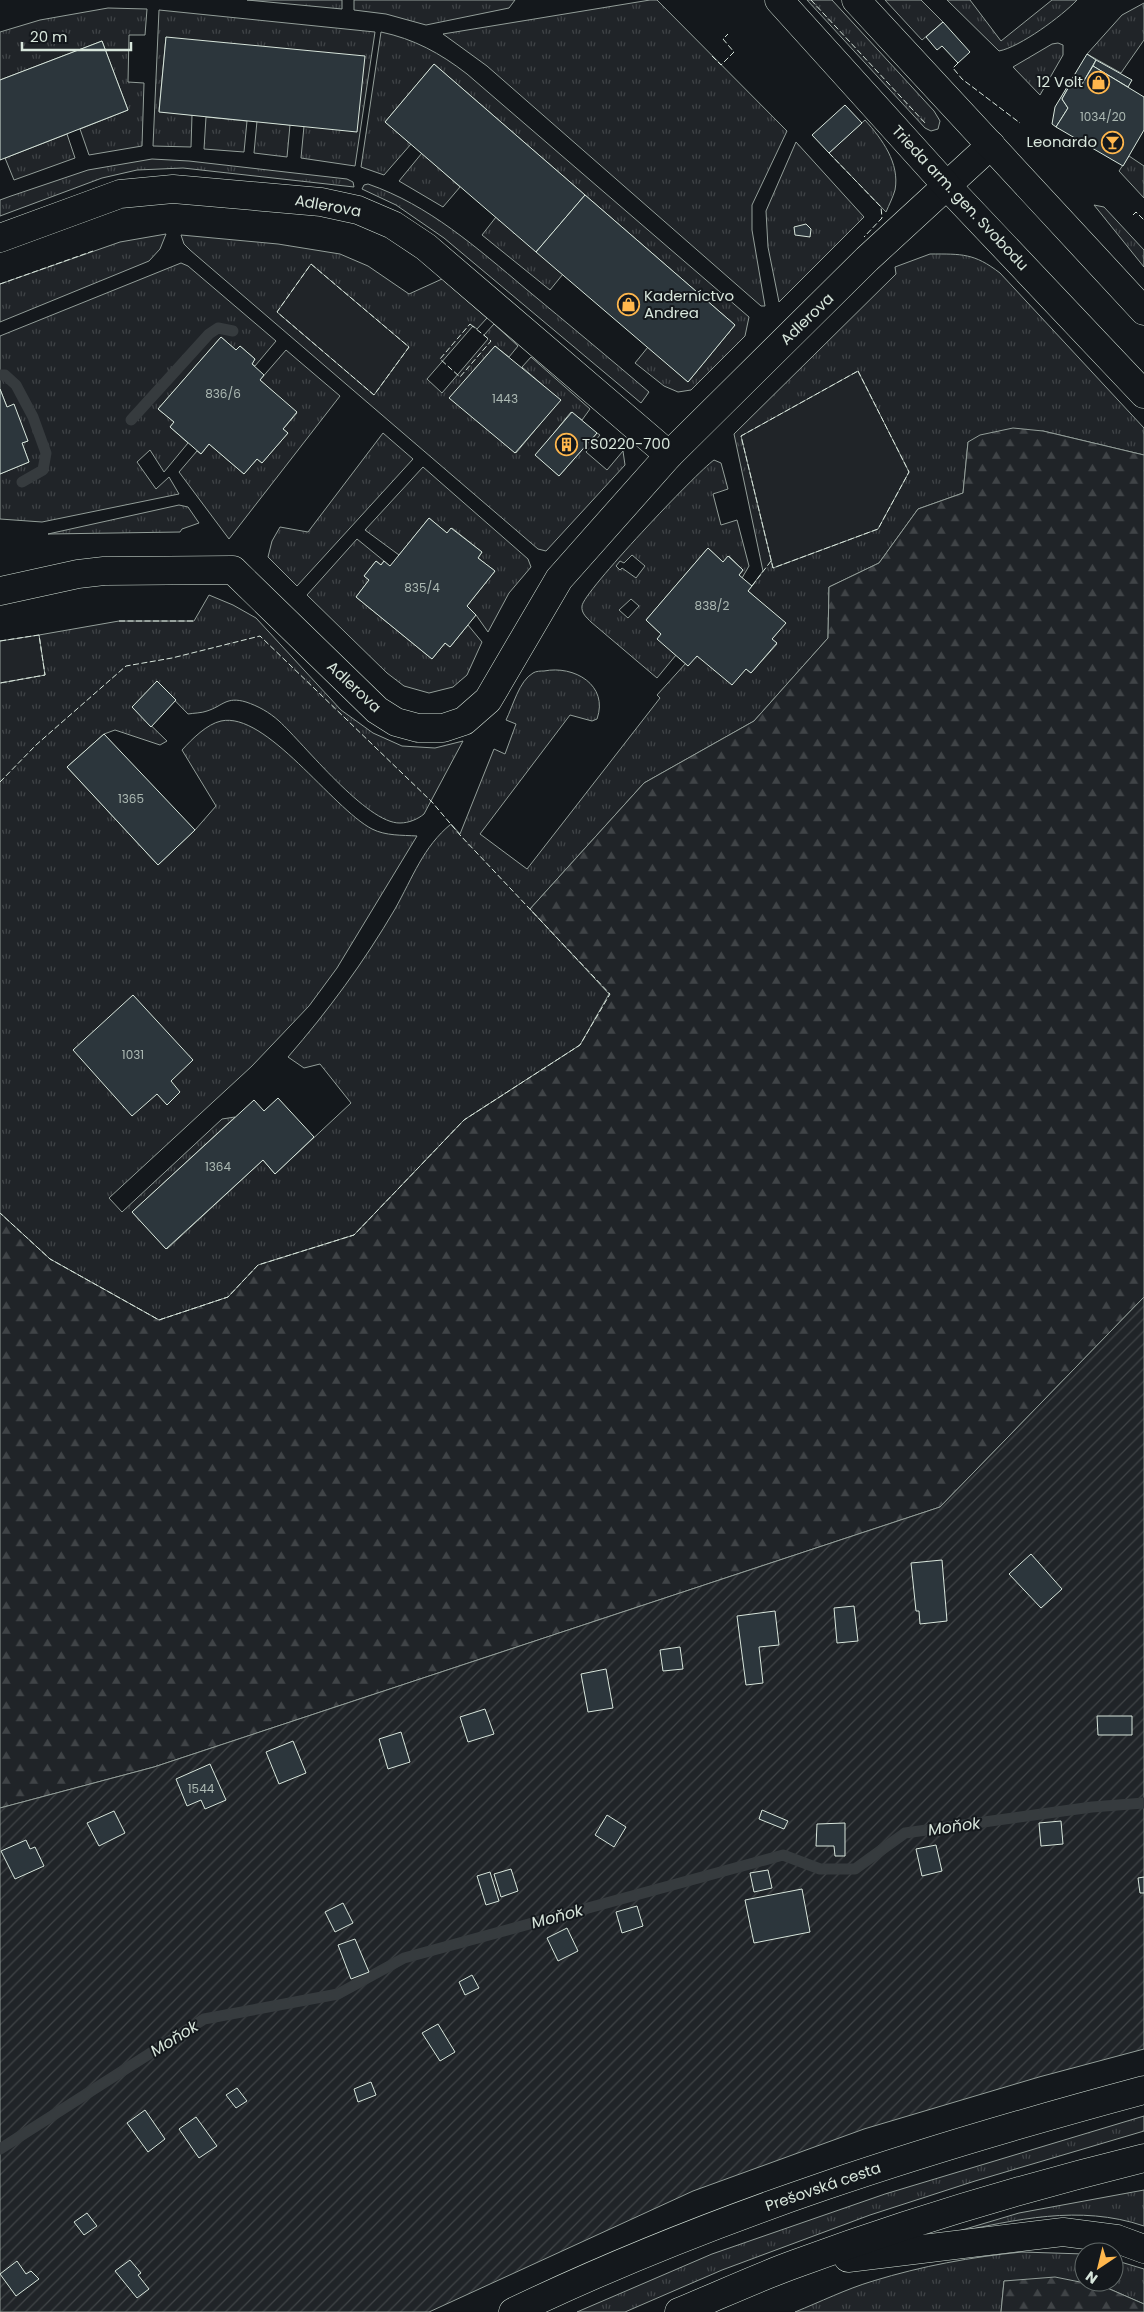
<svg xmlns="http://www.w3.org/2000/svg" width="1144" height="2312" viewBox="0 0 1144 2312" font-family="Poppins,sans-serif">
  <style>
    .grass { fill: url(#grass-tufts); stroke: #939e99; fill-rule: evenodd }
    .forest { fill: url(#forest-firs); stroke: #939e99 }
    .park { fill: #202428; stroke: #939e99 }
    .garden { fill: url(#garden-furrows); stroke: #939e99 }
    .lines { fill: none; stroke-linecap: round; stroke-linejoin: round }
    .stream { stroke: #363b3e; stroke-width: 11 }
    .building { fill: #2c363c; stroke: #d8e6dc }
    .street-casing { stroke: #d8e6dc; stroke-width: 29 }
    .secondary-casing { stroke: #d8e6dc; stroke-width: 29 }
    .highway-casing { stroke: #d8e6dc; stroke-width: 29 }
    .street { stroke: #14181c; stroke-width: 28 }
    .secondary { stroke: #14181c; stroke-width: 28 }
    .highway { stroke: #14181c; stroke-width: 28 }
    .fence { stroke: #d8e6dc; stroke-width: 1; stroke-dasharray: 6 2.5; stroke-linecap: butt }
    .labels { text-anchor: middle; stroke-width: 4; stroke-linejoin: round; paint-order: stroke }
    .number-label { font-size: 12px; fill: #adbab4 }
    .poi-label { font-size: 15px; fill: #d8e6dc; stroke: #14181c; text-anchor: end }
    .street-label { font-size: 15px; fill: #d8e6dc; stroke: #14181c }
    .water-label { font-size: 16px; font-style: italic; fill: #d8e6dc; stroke: #14181c }
  </style>
  <defs>
    <pattern id="grass-tufts" width="24" height="20" patternUnits="userSpaceOnUse" patternTransform="scale(1.25)"><rect width="24" height="20" fill="#202428"/><path d="M3 7l-1-3M5 7V3M7 7l1-3M15 17l-1-3M17 17v-4M19 17l1-3" fill="none" stroke="#404447"/></pattern>
    <pattern id="forest-firs" width="22" height="20" patternUnits="userSpaceOnUse" patternTransform="scale(1.25)"><rect width="22" height="20" fill="#202428"/><path d="M5 1l3.5 6h-7zM16 11l3.5 6h-7z" fill="#404447"/></pattern>
    <pattern id="garden-furrows" width="10" height="10" patternUnits="userSpaceOnUse" patternTransform="scale(1.25)"><rect width="10" height="10" fill="#202428"/><path d="M-1 1l2-2M0 10L10 0M9 11l2-2" fill="none" stroke="#404447"/></pattern>
  </defs>
  <rect width="100%" height="100%" fill="#14181c"/>
  <g class="grass">
    <path d="M247,0h95v9z"/>
    <path d="M354,0h161l-6,8 -83,17 -40,-11 -32,-4z"/>
    <path d="M650,0h7l130,131 -35,74v25l13,76h-4l-274,-240 -44,-32z"/>
    <path d="M807,0h25l102,111 6,10 -2,8 -7,2 -6,-3z"/>
    <path d="M885,0h36l22,22 -21,18z"/>
    <path d="M947,0h23l31,41 51,-41h25c-15,16 -57,47 -78,51z"/>
    <path d="M1144,3v37l-23,33 -34,-19 35,-39z"/>
    <path d="M108,8l39,1 -2,26h-16l-1,47 16,1 -2,63 -53,9 -9,-26 48,-19 -26,-69 -102,39v-48l40,-12z"/>
    <path d="M159,10l216,22 -20,134 -54,-8 3,-32 -138,-89 -7,74 33,4 -1,32 -38,-1z"/>
    <path d="M381,32c33,7 59,21 86,42l282,243 -4,19 -54,54 -13,2 -14,-6 -29,-23 13,-16 40,35 47,-57 -301,-261 -49,58 26,22 -27,31 -23,-8z"/>
    <path d="M1058,43l5,2v10l-23,40 -27,-28 39,-23z"/>
    <path d="M206,117l41,4 -3,31 -40,-3z"/>
    <path d="M865,120c17,19 35,43 30,70 -2,7 -6,15 -9,22l-57,-59z"/>
    <path d="M257,121l33,4 -3,32 -33,-4z"/>
    <path d="M67,134l8,24 -61,22 -9,-22z"/>
    <path d="M796,142l68,75 -85,85 -11,-55 -2,-36z"/>
    <path d="M422,153l38,34 -17,20 -44,-26z"/>
    <path d="M1129,156l15,10v32l-25,-27z"/>
    <path d="M152,159l37,2 158,18 6,3 1,5 -171,-19 -46,2 -35,8 -102,38v-16l11,-4 77,-26z"/>
    <path d="M368,184c61,21 109,64 158,105 41,34 82,68 123,103l-8,11 -197,-165 -48,-33 -34,-16 2,-4z"/>
    <path d="M1094,205l10,2 40,43v17z"/>
    <path d="M496,217l67,57 -13,16 -68,-55z"/>
    <path d="M166,234l-6,15 -11,12 -149,61v-38l120,-42z"/>
    <path d="M181,235l97,9 62,10 28,12 41,28 33,-15 45,39 -10,11 -4,-3 -46,53 15,14 46,-54 -4,-4 10,-11 24,22 -9,11 -14,-11 -45,52 66,55 44,-53 -38,-33 9,-10 59,52 -8,11 -11,-8 -35,43 23,21 38,-43 3,2 -14,17 21,18 16,-19 2,14 -79,86 -8,-2 -348,-299 -6,-6z"/>
    <path d="M930,254c32,0 44,-1 70,19l144,155v27l-101,-24 -75,11 -5,51 -45,16 -39,54 -50,24 -1,51 -74,83 -110,62 -114,126 80,85 -30,51 -116,75 -110,115 -95,30 -31,32 -69,23 -109,-61 -50,-46v-530l45,-8 -6,-40 80,-14h75l15,-26 24,10 23,13 85,92 32,23 29,13 33,2 28,-7 -39,73c-6,5 -15,9 -24,9 -33,1 -96,-79 -121,-102 -10,-9 -21,-15 -33,-19 -20,-6 -23,4 -39,9 -5,2 -13,2 -19,3l-31,-32 -25,25 35,34 -7,4 -45,-15 -11,4 -37,33 91,98 37,-35 21,-24 -34,-56c10,-11 25,-26 39,-29 45,-10 111,87 151,108 14,7 30,6 45,7l-80,132 -28,38 -57,60 -143,132 13,14 100,-93 13,-2 -103,95 35,37 96,-89 12,14 76,-71 -31,-39 -16,4 -16,-11c40,-46 76,-95 107,-148 18,-32 28,-62 56,-85l9,10 34,-85 11,5 11,-30 -10,-4c7,-14 13,-39 27,-47 3,-2 8,-2 11,-2 30,-6 65,14 53,48l-5,2 -22,-6 -90,119 47,35 133,-171 -3,-3 29,-32 11,-7 49,13 5,4 26,-29 -5,-5 13,-16 -37,-32 15,-20 -29,-137 162,-160 -1,-7z"/>
    <path d="M181,263l7,3 88,75 -21,25 -3,-2 3,-5 -15,-13 -4,4 -15,-13 -63,72 16,13 -4,5 18,16 -24,29 -14,-22 -13,12 19,27 13,-12 10,17 -137,28 -42,-3v-45l29,-12 -7,-19 6,-2 -21,-34 -7,-18v-53z"/>
    <path d="M286,350l54,46 -111,143 -50,-67 18,-21 4,3 8,-10 35,30 13,-15 5,4 26,-30 -5,-4 14,-16 -37,-33z"/>
    <path d="M383,433l30,26 -116,127 -29,-29 4,-16 8,-14 28,5z"/>
    <path d="M714,460l7,3 7,26 -15,5 8,31 16,-5 12,46 -7,12 -3,-3 4,-5 -14,-14 -6,6 -15,-14 -62,72 15,14 15,21 -19,23 -66,-56c-4,-4 -10,-9 -9,-16 1,-14 115,-134 132,-146zM632,555l13,11 -9,12 -14,-10 -2,2 -4,-4 4,-5 4,2zM631,599l8,7 -11,12 -9,-8z"/>
    <path d="M423,467l105,92 3,8 -22,26 -21,39 -12,-17 -9,-9 28,-35 -17,-13 4,-6 -30,-24 -5,5 -18,-15 -30,37 -34,-25z"/>
    <path d="M179,505l9,2 11,16 -17,6 -2,3 -132,2z"/>
    <path d="M357,539l27,22 -3,4 -5,-4 -12,15 5,4 -13,17 76,62 13,-16 5,4 18,-22 14,17 -15,33 -14,12 -24,6 -25,-7 -17,-13 -80,-78z"/>
    <path d="M1144,2116v15l-169,50 -105,34 -148,55 -97,42h-48l135,-58 173,-60z"/>
    <path d="M1144,2190v36c-65,-22 -128,-6 -192,7l67,-20z"/>
    <path d="M1022,2252l62,2v28h30v-22l30,9v35l-39,-17 -101,-6 -3,31h-206c25,-10 51,-23 78,-31 49,-15 98,-24 149,-29z"/>
  </g>
  <g class="forest">
    <path d="M1013,428l30,3 101,24v842l-204,210 -786,260 -154,41v-595l50,46 109,61 69,-23 30,-32 96,-30 110,-115 116,-75 29,-51 -79,-85 114,-126 110,-62 74,-83 1,-51 50,-24 39,-54 45,-16 5,-51 12,-7z"/>
    <path d="M1055,2277l50,10 39,17v8h-143l3,-31z"/>
  </g>
  <g class="park">
    <path d="M311,264l98,83 -35,48 -97,-83z"/>
    <path d="M858,371l51,101 -31,57 -105,39 -32,-132z"/>
    <path d="M39,635l6,40 -45,8v-42z"/>
  </g>
  <path class="garden" d="M1144,1297v752l-105,28 -175,52 -171,62 -264,121h-429v-504l154,-41 786,-260z"/>
  <g class="lines">
    <g class="stream">
      <path d="M0,375h5l11,10 17,32 13,36 -3,17 -21,12"/>
      <path d="M131,420l78,-86 9,-6 15,3"/>
      <path d="M0,2149l204,-130 134,-25 66,-36 379,-103 37,14h35l50,-36 187,-26 52,-4"/>
    </g>
  </g>
  <g class="building">
    <path d="M943,22l27,30 -12,11 -16,-17 -5,4 -11,-13z"/>
    <path d="M166,37l199,19 -8,76 -198,-20z"/>
    <path d="M102,41l26,69 -128,50v-80z"/>
    <path d="M1087,54l9,6 -14,24 -11,-1 -9,16 6,9 -12,19 -4,-3 3,-17z"/>
    <path d="M1096,60l36,20 -4,7 -35,-21z"/>
    <path d="M434,64l151,131 -49,57 -151,-130z"/>
    <path d="M1093,66l51,31v33l-21,36 -67,-39 12,-19 -6,-9 9,-16 11,1z"/>
    <path d="M845,105l17,18 -33,30 -17,-18z"/>
    <path d="M585,195l150,130 -47,57 -152,-130z"/>
    <path d="M806,224l5,5 -1,8 -15,-2 -1,-8z"/>
    <path d="M221,337l15,13 4,-4 15,13 -3,5 12,11 -4,5 37,32 -14,17 5,4 -26,30 -5,-4 -13,15 -35,-30 -8,10 -31,-27 4,-5 -16,-13z"/>
    <path d="M495,346l66,54 -46,53 -66,-55z"/>
    <path d="M0,389l7,18 7,-3 14,37 -6,2 7,19 -29,12z"/>
    <path d="M572,412l25,21 -38,43 -24,-21z"/>
    <path d="M429,518l18,15 4,-5 31,24 -4,6 17,13 -28,35 9,9 -26,32 -5,-4 -13,16 -76,-62 13,-17 -5,-4 12,-15 5,4 3,-4 6,5z"/>
    <path d="M708,548l15,14 5,-6 15,14 -4,5 13,11 -4,5 38,32 -14,16 5,4 -26,30 -5,-4 -14,16 -35,-29 -9,10 -31,-27 4,-5 -15,-14z"/>
    <path d="M157,681l19,19 -25,27 -19,-20z"/>
    <path d="M104,734l91,96 -37,35 -91,-98z"/>
    <path d="M133,995l60,65 -22,21 9,11 -13,13 -10,-11 -25,22 -59,-66z"/>
    <path d="M278,1098l36,39 -39,37 -12,-14 -97,89 -34,-37 122,-112 10,11z"/>
    <path d="M1031,1554l31,35 -21,19 -32,-34z"/>
    <path d="M942,1560l5,61 -27,3 -1,-13h-3l-5,-48z"/>
    <path d="M854,1606l4,35 -21,2 -3,-35z"/>
    <path d="M775,1611l4,34 -20,2 4,36 -17,2 -9,-69z"/>
    <path d="M680,1647l3,22 -20,2 -3,-21z"/>
    <path d="M606,1669l7,39 -25,4 -7,-38z"/>
    <path d="M485,1709l9,25 -26,8 -8,-25z"/>
    <path d="M1097,1716h35v19h-34z"/>
    <path d="M401,1732l9,30 -22,7 -9,-30z"/>
    <path d="M293,1741l13,32 -27,11 -13,-32z"/>
    <path d="M210,1764l16,36 -21,9 -4,-9 -14,6 -11,-27z"/>
    <path d="M762,1810l26,11 -4,8 -25,-10z"/>
    <path d="M114,1811l11,22 -26,13 -12,-23z"/>
    <path d="M607,1815l19,12 -12,20 -19,-12z"/>
    <path d="M1061,1821l2,23 -22,2 -2,-23z"/>
    <path d="M845,1823v33h-10l-1,-10h-18l1,-22z"/>
    <path d="M26,1840l4,9 5,-2 9,19 -29,13 -14,-28z"/>
    <path d="M936,1845l6,26 -20,5 -6,-27z"/>
    <path d="M511,1869l7,22 -17,6 -7,-23z"/>
    <path d="M768,1870l4,18 -18,4 -4,-19z"/>
    <path d="M490,1872l9,29 -13,4 -9,-29z"/>
    <path d="M1144,1877v16h-4l-2,-15z"/>
    <path d="M802,1889l8,43 -56,11 -9,-43z"/>
    <path d="M343,1903l10,20 -18,9 -10,-20z"/>
    <path d="M637,1906l6,20 -21,7 -6,-21z"/>
    <path d="M567,1928l11,23 -20,10 -11,-23z"/>
    <path d="M355,1939l14,33 -18,7 -13,-34z"/>
    <path d="M472,1975l7,13 -14,7 -6,-13z"/>
    <path d="M438,2024l17,28 -15,9 -18,-28z"/>
    <path d="M371,2082l5,13 -18,7 -4,-13z"/>
    <path d="M237,2088l10,13 -11,7 -10,-13z"/>
    <path d="M145,2110l20,29 -17,13 -21,-29z"/>
    <path d="M196,2117l21,29 -18,12 -20,-29z"/>
    <path d="M87,2213l10,13 -13,9 -10,-13z"/>
    <path d="M130,2260l11,13 -3,2 11,14 -12,9 -22,-27z"/>
    <path d="M17,2261l9,13 5,-3 8,8 -23,17 -16,-22z"/>
  </g>
  <g class="lines">
    <defs>
      <g id="street">
        <path d="M0,238l120,-44 53,-5 148,13 37,8 35,15 33,22 243,208"/>
        <path d="M0,591l78,-17 26,-3 129,-1 144,140 19,12 22,6h25l21,-7 24,-21 71,-121 110,-124 198,-196 124,-114"/>
      </g>
      <g id="secondary">
        <path d="M779,0l168,186 197,208"/>
        <path d="M856,0l288,311"/>
      </g>
      <g id="highway">
        <path d="M848,2258l215,-26 54,7 27,10"/>
        <path d="M513,2312c202,-97 415,-164 631,-222"/>
        <path d="M679,2312c39,-16 77,-34 116,-48 114,-42 231,-77 349,-106"/>
      </g>
    </defs>
    <use href="#street" class="street-casing"/>
    <use href="#secondary" class="secondary-casing"/>
    <use href="#highway" class="highway-casing"/>
    <use href="#street" class="street"/>
    <use href="#secondary" class="secondary"/>
    <use href="#highway" class="highway"/>
    <g class="fence">
      <path d="M811,0l115,124"/>
      <path d="M712,56l9,9 13,-13 -11,-13 5,-5"/>
      <path d="M958,63l-5,5 9,11 58,44"/>
      <path d="M829,153l52,54 1,11 -18,19"/>
      <path d="M1133,215l3,-3 8,8"/>
      <path d="M311,264l98,83 -35,48 -97,-83z"/>
      <path d="M0,284l93,-33"/>
      <path d="M470,324l21,17 -31,36 -20,-18z"/>
      <path d="M858,371l51,101 -31,57 -105,39 -32,-132z"/>
      <path d="M752,586l19,-25"/>
      <path d="M119,621h75"/>
      <path d="M0,641l39,-6 6,40 -45,8"/>
      <path d="M0,782l36,-37 90,-79 46,-8 88,-22 172,166 28,33 150,159 -30,51 -116,75 -110,115 -96,30 -30,32 -69,23 -109,-61 -50,-46"/>
    </g>
  </g>
  <defs>
    <symbol id="shop-ring" viewBox="-11 -11 22 22"><circle r="9.5" fill="#14181c" stroke="#ffb74d" stroke-width="1.5"/><path d="M-5-2.5h2.3a2.7 3.5 0 0 1 5.4 0H5L5.5 6h-11ZM-1.5-2.5h3a1.5 2.3 0 0 0-3 0Z" fill="#ffb74d"/></symbol>
    <symbol id="bar-ring" viewBox="-11 -11 22 22"><circle r="9.5" fill="#14181c" stroke="#ffb74d" stroke-width="1.5"/><path d="M-6-5H6L.8 .8V4.5H3.5V6h-7V4.5H-.8V.8Z" fill="#ffb74d"/></symbol>
    <symbol id="building-ring" viewBox="-11 -11 22 22"><circle r="9.5" fill="#14181c" stroke="#ffb74d" stroke-width="1.5"/><path d="M-4-6H4V6H1V3H-1V6H-4ZM-2.5-4.3h1.7v1.8h-1.7ZM.8-4.3h1.7v1.8H.8ZM-2.5-1h1.7V.8h-1.7ZM.8-1h1.7V.8H.8Z" fill="#ffb74d"/></symbol>
  </defs>
  <g fill-rule="evenodd">
    <use href="#shop-ring" x="1086" y="70" width="25" height="25"/>
    <use href="#bar-ring" x="1100" y="130" width="25" height="25"/>
    <use href="#shop-ring" x="616" y="292" width="25" height="25"/>
    <use href="#building-ring" x="554" y="432" width="25" height="25"/>
  </g>
  <g class="labels">
    <g class="number-label">
      <text x="1103" y="121">1034/20</text>
      <text x="223" y="398">836/6</text>
      <text x="505" y="403">1443</text>
      <text x="422" y="592">835/4</text>
      <text x="712" y="610">838/2</text>
      <text x="131" y="803">1365</text>
      <text x="133" y="1059">1031</text>
      <text x="218" y="1171">1364</text>
      <text x="201" y="1793">1544</text>
    </g>
    <g class="poi-label">
      <text x="1083" y="87">12 Volt</text>
      <text x="1097" y="147">Leonardo</text>
      <text x="644" y="301" text-anchor="start">Kaderníctvo<tspan x="644" dy="17">Andrea</tspan></text>
      <text x="582" y="449" text-anchor="start">TS0220-700</text>
    </g>
    <g class="street-label">
      <text transform="translate(960 198) rotate(47)" y="5">Trieda arm. gen. Svobodu</text>
      <text transform="translate(328 206) rotate(10)" y="5">Adlerova</text>
      <text transform="translate(807 319) rotate(-44)" y="5">Adlerova</text>
      <text transform="translate(354 687) rotate(43)" y="5">Adlerova</text>
      <text transform="translate(823 2187) rotate(-19)" y="5">Prešovská cesta</text>
    </g>
    <g class="water-label">
      <text transform="translate(954 1826) rotate(-8)" y="6">Moňok</text>
      <text transform="translate(557 1916) rotate(-15)" y="6">Moňok</text>
      <text transform="translate(174 2038) rotate(-32)" y="6">Moňok</text>
    </g>
  </g>
  <g transform="translate(1099 2267) rotate(215)"><circle r="24" fill="#14181c" stroke="#626a69"/>
  <path d="M0-4L9 19L0 12L-9 19Z" fill="#ffb74d"/>
  <text y="-8" font-size="14" font-weight="bold" text-anchor="middle" fill="#d8e6dc">N</text>
  </g>
  <path d="M22 42v8h109v-8" fill="none" stroke="#d8e6dc" stroke-width="2.5"/>
  <text x="30" y="42" font-size="15" fill="#d8e6dc" stroke="#14181c" stroke-width="4" paint-order="stroke">20 m</text>
</svg>
